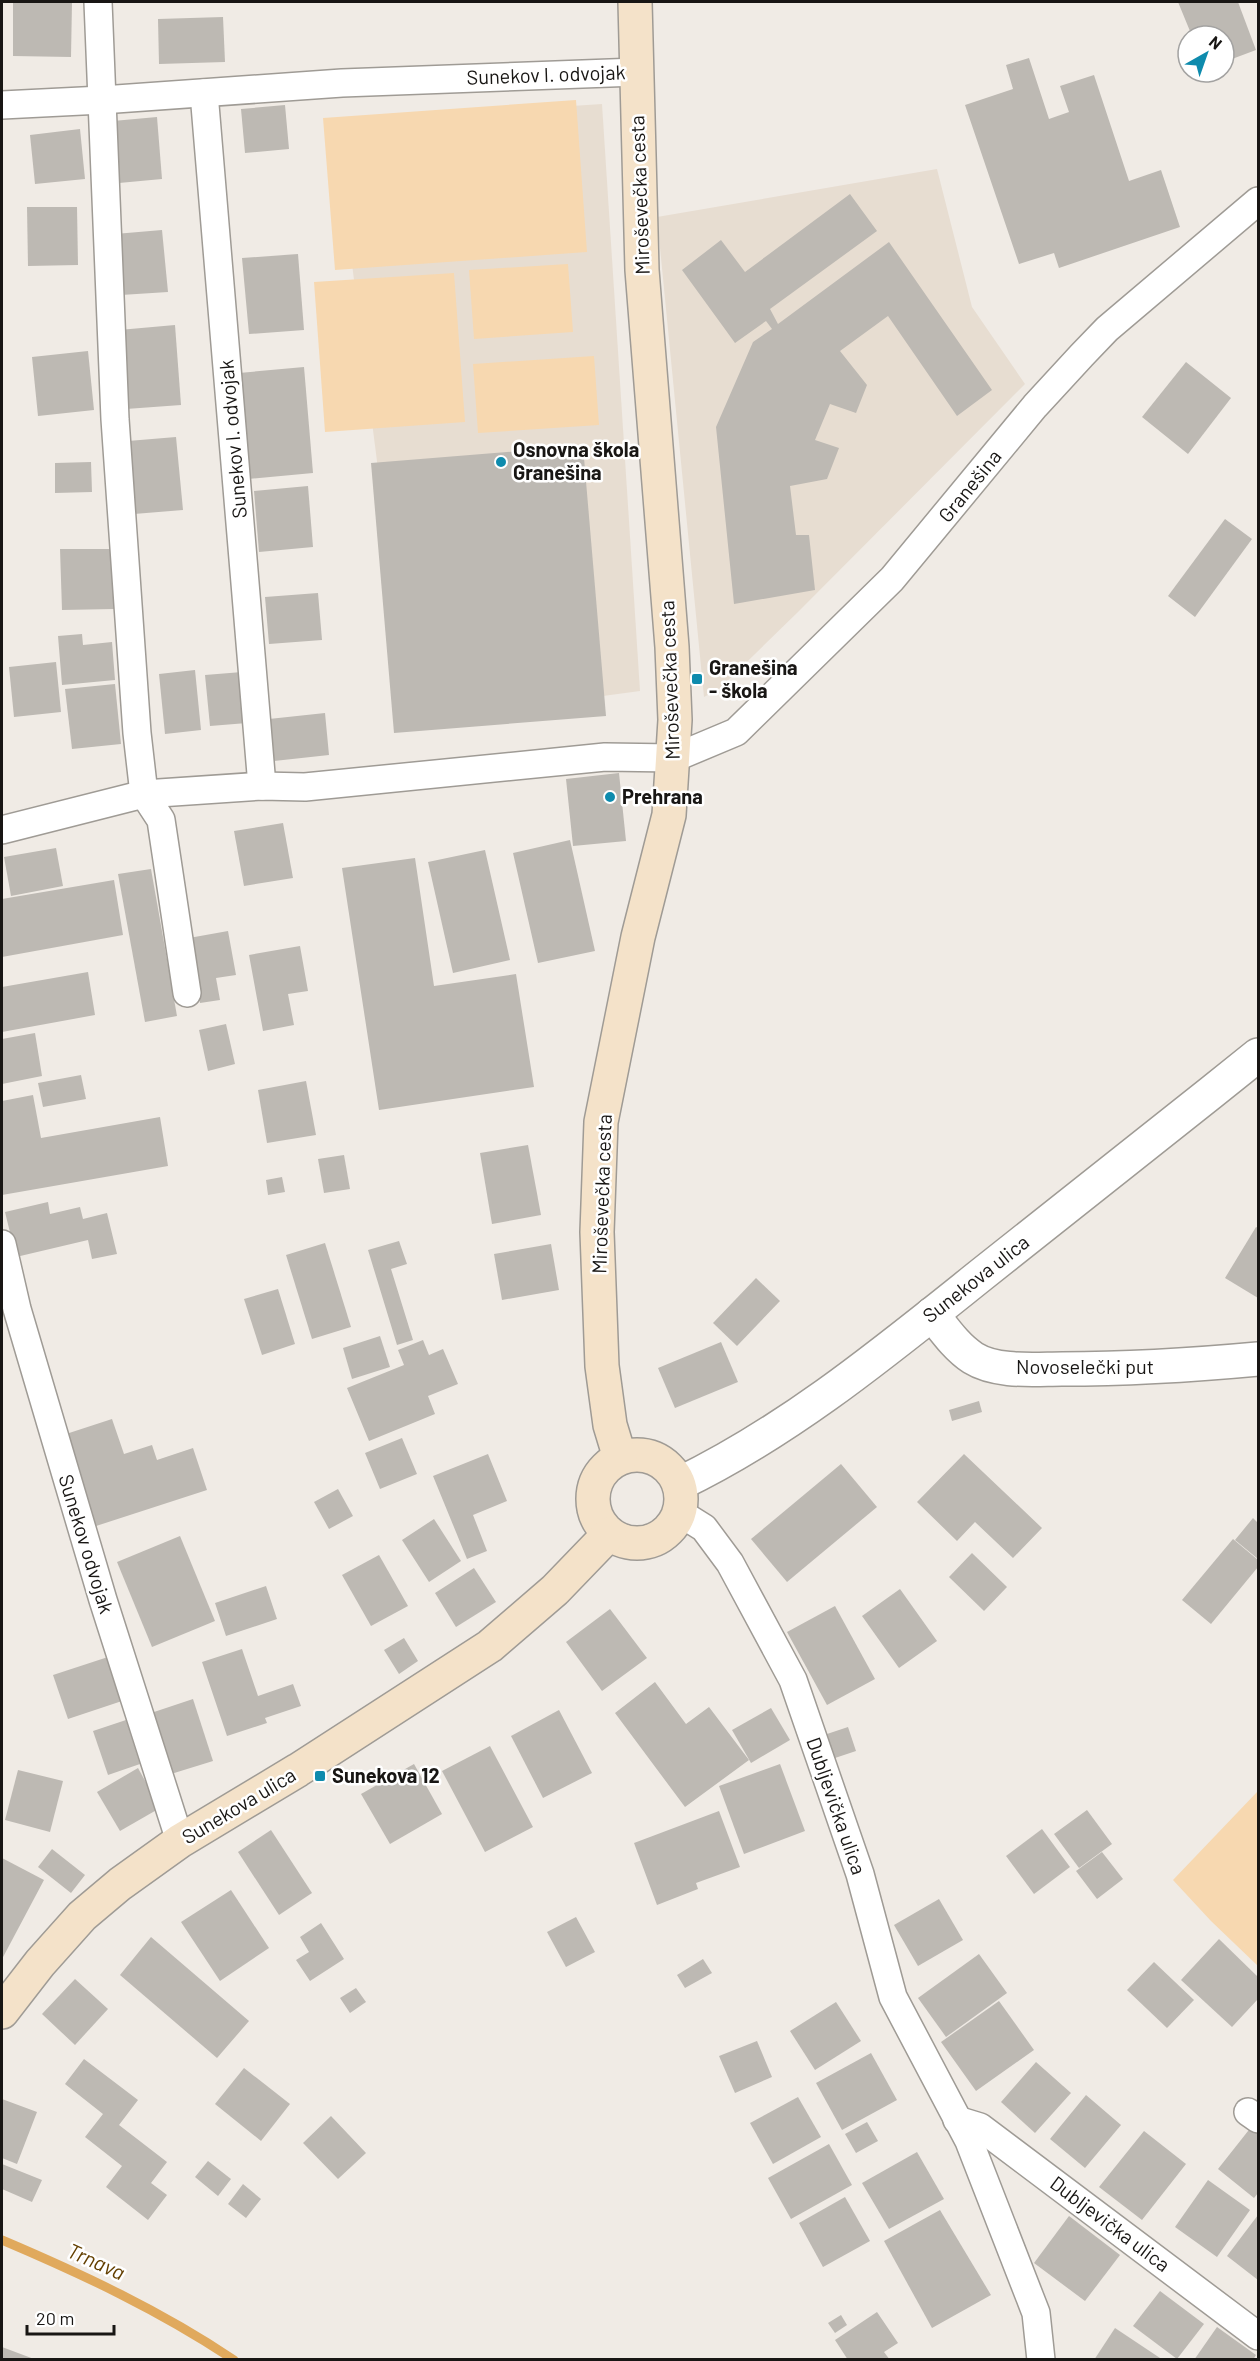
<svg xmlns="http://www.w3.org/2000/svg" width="1260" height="2361" viewBox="0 0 1260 2361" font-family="Barlow,sans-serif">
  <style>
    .built { fill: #e7ddd1 }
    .green { fill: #f7d8b0 }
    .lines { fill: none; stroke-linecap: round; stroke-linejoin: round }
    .stream { stroke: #e0a95d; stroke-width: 9 }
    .building { fill: #bdb9b3 }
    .minor-casing { stroke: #9f9b95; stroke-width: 30 }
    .tertiary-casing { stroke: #9f9b95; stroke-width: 36 }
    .secondary-casing { stroke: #9f9b95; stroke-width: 36 }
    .minor { stroke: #fff; stroke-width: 27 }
    .tertiary { stroke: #fff; stroke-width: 33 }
    .secondary { stroke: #f4e2c9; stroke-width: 33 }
    .poi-dot { fill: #0e8bad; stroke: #fff; stroke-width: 2 }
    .labels { text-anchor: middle; stroke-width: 5; stroke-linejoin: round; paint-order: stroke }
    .street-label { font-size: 20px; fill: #181614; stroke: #fff }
    .poi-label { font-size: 20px; font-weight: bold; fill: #181614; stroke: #fff; text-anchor: start }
    .water-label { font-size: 21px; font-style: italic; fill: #633f00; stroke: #fff }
  </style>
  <rect width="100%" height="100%" fill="#f0ebe5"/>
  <g class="built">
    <path d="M602,104l38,587 -230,31 -76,-600z"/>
    <path d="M937,169l35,138 53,77 -227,228 -79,77 -15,8 -47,-480z"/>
  </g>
  <g class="green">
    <path d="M576,100l11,152 -252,18 -12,-152z"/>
    <path d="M568,264l5,68 -99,7 -5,-69z"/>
    <path d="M454,273l11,149 -140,10 -11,-150z"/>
    <path d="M594,356l5,69 -121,8 -5,-69z"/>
    <path d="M1258,1791v175l-47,-45 -38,-41z"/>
  </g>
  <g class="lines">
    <path class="stream" d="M2,2240c80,34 159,71 232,120"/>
  </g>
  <g class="building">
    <path d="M13,2h59l-1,55 -58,-1z"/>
    <path d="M1178,2h60l18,48 -32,12v-26h-32z"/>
    <path d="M223,17l2,45 -66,2 -1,-45z"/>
    <path d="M1029,58l20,61 20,-7 -9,-26 34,-11 35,106 32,-11 19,57 -121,41 -5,-15 -35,11 -54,-159 48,-16 -7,-24z"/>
    <path d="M285,105l4,44 -44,4 -4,-44z"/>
    <path d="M157,117l5,62 -43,4 -6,-62z"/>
    <path d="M80,129l5,50 -50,5 -5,-49z"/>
    <path d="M850,194l27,37 -107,78 8,15 111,-82 103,148 -35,26 -69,-100 -48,35 27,34 -11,28 -26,-9 -15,36 24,8 -12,31 -37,7 6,49h13l6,55 -81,14 -18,-177 37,-85 19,-13 -6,-8 -31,22 -53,-73 39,-30 24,32z"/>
    <path d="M27,207h50l1,58 -50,1z"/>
    <path d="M162,230l6,62 -47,3 -6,-61z"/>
    <path d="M298,254l6,76 -55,4 -7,-76z"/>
    <path d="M175,325l6,80 -55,4 -7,-79z"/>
    <path d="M88,351l6,59 -56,6 -6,-59z"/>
    <path d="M1186,362l45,36 -43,56 -46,-37z"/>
    <path d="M304,367l9,106 -65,6 -9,-106z"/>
    <path d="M176,437l7,73 -49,4 -6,-73z"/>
    <path d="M583,446l23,270 -212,17 -23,-270z"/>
    <path d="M91,462l1,30 -37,1v-30z"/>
    <path d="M308,486l5,61 -54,5 -5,-61z"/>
    <path d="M1225,519l27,20 -57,78 -27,-21z"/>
    <path d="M60,549h53l1,60 -52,1z"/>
    <path d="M318,593l4,47 -53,4 -4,-47z"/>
    <path d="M82,634l1,11 29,-3 3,38 -53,5 -4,-49z"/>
    <path d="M56,662l5,50 -47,5 -5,-50z"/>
    <path d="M195,670l6,60 -36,4 -6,-60z"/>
    <path d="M242,672l5,51 -37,3 -5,-51z"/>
    <path d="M115,684l6,60 -49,5 -7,-60z"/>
    <path d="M325,713l4,42 -55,6 -5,-42z"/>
    <path d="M619,773l7,68 -53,5 -7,-67z"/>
    <path d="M283,823l10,55 -49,8 -10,-55z"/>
    <path d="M570,840l25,111 -57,12 -25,-110z"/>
    <path d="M56,848l7,38 -52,10 -7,-39z"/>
    <path d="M485,850l25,110 -57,13 -25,-111z"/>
    <path d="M415,858l19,128 82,-12 18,113 -155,23 -37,-242z"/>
    <path d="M151,869l26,147 -32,6 -27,-148z"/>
    <path d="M114,880l9,55 -121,22v-58z"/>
    <path d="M228,931l8,44 -20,3 4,22 -20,3 -11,-65z"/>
    <path d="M300,946l8,45 -20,3 6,31 -31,6 -14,-76z"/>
    <path d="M88,972l7,43 -93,17v-45z"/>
    <path d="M226,1024l9,40 -27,7 -9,-41z"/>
    <path d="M35,1033l7,43 -40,8v-45z"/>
    <path d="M81,1075l5,24 -43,8 -5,-24z"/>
    <path d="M306,1081l10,54 -49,8 -9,-53z"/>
    <path d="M33,1095l8,43 119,-21 8,49 -166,29v-94z"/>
    <path d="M528,1145l13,70 -49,9 -12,-71z"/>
    <path d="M344,1155l6,34 -26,4 -6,-34z"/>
    <path d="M282,1177l3,15 -17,3 -2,-15z"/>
    <path d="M48,1202l2,12 30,-7 3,12 24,-6 10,41 -25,5 -4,-19 -72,17 -11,-45z"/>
    <path d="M1256,1227l2,1v70l-33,-20z"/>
    <path d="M399,1241l8,23 -16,5 22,71 -16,5 -29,-95z"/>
    <path d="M325,1243l26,84 -39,12 -26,-84z"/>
    <path d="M551,1244l8,46 -57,10 -8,-46z"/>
    <path d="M756,1278l24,23 -43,45 -24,-23z"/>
    <path d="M278,1289l17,55 -33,11 -18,-56z"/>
    <path d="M380,1336l10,31 -38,12 -9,-31z"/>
    <path d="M423,1340l6,15 14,-6 15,35 -30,12 7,18 -66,27 -22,-53 57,-23 -6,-15z"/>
    <path d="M721,1342l17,40 -63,26 -17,-40z"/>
    <path d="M979,1401l3,11 -30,9 -3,-11z"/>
    <path d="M112,1419l12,35 28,-9 5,15 36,-12 14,42 -114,37 -30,-92z"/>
    <path d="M402,1438l15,36 -37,15 -15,-36z"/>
    <path d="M488,1454l19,47 -34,14 14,36 -20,8 -34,-83z"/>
    <path d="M964,1454l78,74 -29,30 -38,-36 -18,19 -40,-39z"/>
    <path d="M841,1464l36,43 -90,75 -36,-43z"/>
    <path d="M338,1489l15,27 -24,13 -15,-27z"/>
    <path d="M1253,1518l5,5v36l-23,-19z"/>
    <path d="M434,1519l27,42 -32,21 -27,-42z"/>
    <path d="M180,1536l35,85 -63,26 -35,-85z"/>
    <path d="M1233,1539l25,21v7l-47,57 -29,-24z"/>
    <path d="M972,1553l35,34 -23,24 -35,-34z"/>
    <path d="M379,1555l29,51 -37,20 -29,-51z"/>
    <path d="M474,1568l22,34 -40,25 -21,-34z"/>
    <path d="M266,1586l11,33 -51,17 -11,-33z"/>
    <path d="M900,1589l37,52 -38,27 -37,-52z"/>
    <path d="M835,1606l40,73 -48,26 -40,-73z"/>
    <path d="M610,1609l37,49 -45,33 -36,-49z"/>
    <path d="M404,1638l14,23 -19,13 -15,-24z"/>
    <path d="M242,1649l16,47 35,-12 8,22 -36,12 2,5 -40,13 -25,-74z"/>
    <path d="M108,1657l14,44 -54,18 -15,-44z"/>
    <path d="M655,1682l31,42 23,-17 40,53 -64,47 -70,-94z"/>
    <path d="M193,1699l20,62 -42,13 -20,-61z"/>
    <path d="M771,1708l19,32 -39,23 -19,-33z"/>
    <path d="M559,1710l33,63 -49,25 -32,-62z"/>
    <path d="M126,1720l14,44 -32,11 -15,-44z"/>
    <path d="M848,1727l8,24 -21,7 -8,-24z"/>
    <path d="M490,1746l43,81 -48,25 -43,-81z"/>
    <path d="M414,1764l28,50 -52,30 -29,-50z"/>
    <path d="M780,1764l25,67 -61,23 -25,-68z"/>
    <path d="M138,1768l22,40 -40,23 -23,-39z"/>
    <path d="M18,1770l45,11 -13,51 -45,-12z"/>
    <path d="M1087,1810l25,34 -33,24 -25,-34z"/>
    <path d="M719,1811l21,56 -44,16 2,6 -41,16 -23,-62z"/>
    <path d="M1042,1829l28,38 -36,27 -28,-38z"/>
    <path d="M271,1830l41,63 -33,22 -41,-63z"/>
    <path d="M52,1849l33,26 -14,18 -33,-26z"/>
    <path d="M1102,1852l21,27 -26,20 -21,-28z"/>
    <path d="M2,1858l42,22 -42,79z"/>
    <path d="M231,1890l38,58 -49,33 -39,-59z"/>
    <path d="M939,1899l24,41 -45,26 -24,-41z"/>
    <path d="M576,1917l19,35 -29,15 -19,-35z"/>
    <path d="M321,1923l23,36 -34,22 -14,-21 13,-8 -9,-15z"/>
    <path d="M151,1937l98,84 -32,37 -97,-83z"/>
    <path d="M1219,1939l39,38v22l-26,28 -51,-47z"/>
    <path d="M979,1954l28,39 -61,44 -28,-39z"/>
    <path d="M703,1959l9,14 -27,15 -8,-13z"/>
    <path d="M1154,1962l40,38 -27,28 -40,-38z"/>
    <path d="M75,1979l33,30 -33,36 -33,-31z"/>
    <path d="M356,1988l10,14 -16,11 -10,-15z"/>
    <path d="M999,2001l35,49 -58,41 -35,-49z"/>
    <path d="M836,2002l25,39 -46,29 -25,-39z"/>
    <path d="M757,2041l15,36 -37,16 -16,-37z"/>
    <path d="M871,2053l26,47 -55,30 -26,-47z"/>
    <path d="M84,2059l54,41 -19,25 48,37 -16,21 16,12 -19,25 -42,-33 16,-21 -37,-29 18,-23 -38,-30z"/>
    <path d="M1036,2062l35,31 -36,40 -34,-31z"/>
    <path d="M244,2068l46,36 -29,37 -46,-37z"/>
    <path d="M1086,2095l35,30 -36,43 -35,-29z"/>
    <path d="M798,2097l23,40 -48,27 -23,-41z"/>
    <path d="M2,2099l35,13 -20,52 -15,-6z"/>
    <path d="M331,2116l35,37 -28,26 -35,-36z"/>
    <path d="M867,2122l11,19 -22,12 -11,-19z"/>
    <path d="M1252,2126l6,5v62l-4,5 -36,-29z"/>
    <path d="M1144,2131l42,33 -44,56 -43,-33z"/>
    <path d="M829,2144l23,41 -61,34 -23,-41z"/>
    <path d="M917,2152l27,47 -55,30 -27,-46z"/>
    <path d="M208,2161l23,18 -13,17 -23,-19z"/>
    <path d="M2,2164l40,16 -10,22 -30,-13z"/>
    <path d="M1208,2180l42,30 -33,47 -42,-30z"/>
    <path d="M243,2184l18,15 -15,19 -18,-14z"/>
    <path d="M845,2197l25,44 -47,26 -24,-44z"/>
    <path d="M940,2210l51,85 -59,33 -48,-87z"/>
    <path d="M1258,2215v65l-31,-24z"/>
    <path d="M1069,2216l51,39 -35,46 -51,-38z"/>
    <path d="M1160,2291l44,33 -27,35 -44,-33z"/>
    <path d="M877,2312l21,31 -14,9 6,8h-42l-13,-20z"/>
    <path d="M841,2315l6,10 -12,8 -7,-10z"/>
    <path d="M1217,2327l39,28 -3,5h-59z"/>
    <path d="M1115,2328l48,32h-69z"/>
    <path d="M2,2347l32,12v1h-32z"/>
  </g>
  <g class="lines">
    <defs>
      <g id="minor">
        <path d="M98,2l17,417 22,314 7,61 17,26 26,173"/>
        <path d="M204,93l58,693"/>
        <path d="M2,105l100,-5 240,-17 295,-11"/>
        <path d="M2,830l142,-36 118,-8 43,1 300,-30 69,1 62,-26 156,-153 143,-173 47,-51 25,-26 151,-128"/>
        <path d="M2,1244l15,65 86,291 77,241"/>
        <path d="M680,1513l24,15 26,35 63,117 67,194 33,123 76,144 67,172 5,47"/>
        <path d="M1248,2112l10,7"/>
        <path d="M957,2120l23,7 278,209"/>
      </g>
      <g id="tertiary">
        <path d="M932,1314c12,15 24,33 41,44 24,15 62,11 89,11 66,0 131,-4 196,-10"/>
        <path d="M679,1484c110,-53 207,-133 302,-209 92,-73 185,-146 277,-220"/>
      </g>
      <g id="secondary">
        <circle cx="637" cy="1499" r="44"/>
        <path d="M620,1458l-10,-33 -8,-59 -5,-134 4,-110 37,-185 31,-122 6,-95 -3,-73 -30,-377 -7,-268"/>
        <path d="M2,2012l38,-49 42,-47 38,-32 60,-43 118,-71 192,-124 65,-56 54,-56"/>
      </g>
    </defs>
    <use href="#minor" class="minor-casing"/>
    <use href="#tertiary" class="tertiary-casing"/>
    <use href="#secondary" class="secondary-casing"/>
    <use href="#minor" class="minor"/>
    <use href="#tertiary" class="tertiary"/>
    <use href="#secondary" class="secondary"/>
  </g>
  <g class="poi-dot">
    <circle cx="501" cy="462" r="6"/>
    <rect x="691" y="673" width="12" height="12" rx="3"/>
    <circle cx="610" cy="797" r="6"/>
    <rect x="314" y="1770" width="12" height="12" rx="3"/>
  </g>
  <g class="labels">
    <g class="street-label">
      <text transform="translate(546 75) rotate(-2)" y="7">Sunekov I. odvojak</text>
      <text transform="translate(640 195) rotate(-92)" y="7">Miroševečka cesta</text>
      <text transform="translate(233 439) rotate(-95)" y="7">Sunekov I. odvojak</text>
      <text transform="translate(970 486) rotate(-51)" y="7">Granešina</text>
      <text transform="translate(670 680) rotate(-92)" y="7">Miroševečka cesta</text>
      <text transform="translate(602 1194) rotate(-88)" y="7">Miroševečka cesta</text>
      <text transform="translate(976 1279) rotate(-38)" y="7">Sunekova ulica</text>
      <text x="1085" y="1374">Novoselečki put</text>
      <text transform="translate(86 1544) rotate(73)" y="7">Sunekov odvojak</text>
      <text transform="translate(239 1806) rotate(-31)" y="7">Sunekova ulica</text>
      <text transform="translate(836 1806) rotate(71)" y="7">Dubljevička ulica</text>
      <text transform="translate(1110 2224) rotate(37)" y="7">Dubljevička ulica</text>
    </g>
    <g class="poi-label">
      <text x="513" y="457">Osnovna škola<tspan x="513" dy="23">Granešina</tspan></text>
      <text x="709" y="675">Granešina<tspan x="709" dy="23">- škola</tspan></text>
      <text x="622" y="804">Prehrana</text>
      <text x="332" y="1783">Sunekova 12</text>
    </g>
    <g class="water-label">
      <text transform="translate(96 2262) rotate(24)" y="7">Trnava</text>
    </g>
  </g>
  <rect width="1260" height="2361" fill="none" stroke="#181614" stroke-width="6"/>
  <g transform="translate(1206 54) rotate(40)"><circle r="28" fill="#ffffff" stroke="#a3a2a1" stroke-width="1.5"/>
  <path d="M0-4.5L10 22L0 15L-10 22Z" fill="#0e8bad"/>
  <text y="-9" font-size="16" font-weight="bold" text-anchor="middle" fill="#181614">N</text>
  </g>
  <path d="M27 2325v9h87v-9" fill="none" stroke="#181614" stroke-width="3"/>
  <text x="36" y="2325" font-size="18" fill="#181614" stroke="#ffffff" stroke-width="4.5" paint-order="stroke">20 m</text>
</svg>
